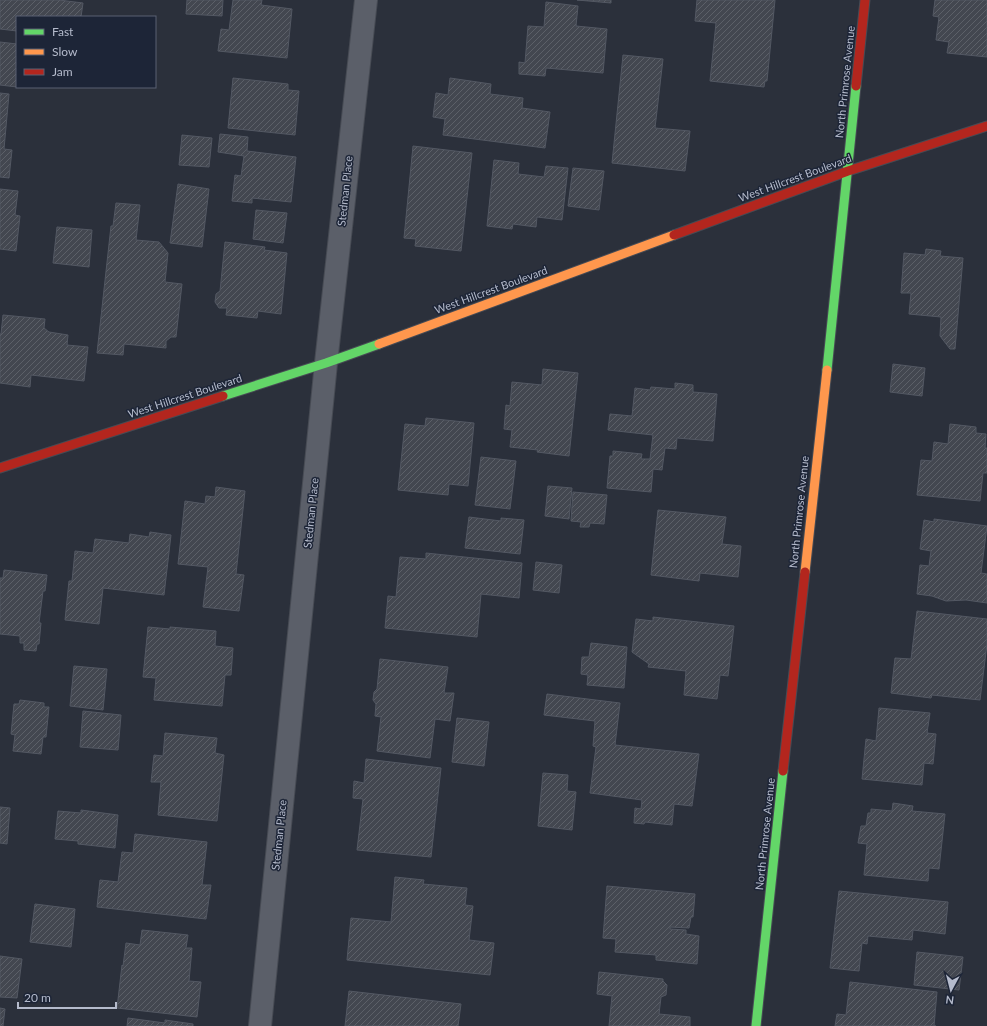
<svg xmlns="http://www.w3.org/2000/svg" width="987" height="1026" viewBox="0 0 987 1026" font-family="Lato,sans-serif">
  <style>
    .building { fill: url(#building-hatch); stroke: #535863 }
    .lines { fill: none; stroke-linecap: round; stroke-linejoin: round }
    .street-casing { stroke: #474b54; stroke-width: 24 }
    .fast-casing { stroke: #474b54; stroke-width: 11 }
    .slow-casing { stroke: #474b54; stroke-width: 11 }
    .jam-casing { stroke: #474b54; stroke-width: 11 }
    .street { stroke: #5b5f69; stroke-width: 22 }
    .fast { stroke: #63d668; stroke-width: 9 }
    .slow { stroke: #ff974d; stroke-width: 9 }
    .jam { stroke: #b3261e; stroke-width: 9 }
    .labels { text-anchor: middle; stroke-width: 3; stroke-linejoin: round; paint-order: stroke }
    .street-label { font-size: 11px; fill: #b5bbcc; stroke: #1d2537 }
  </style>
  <defs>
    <pattern id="building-hatch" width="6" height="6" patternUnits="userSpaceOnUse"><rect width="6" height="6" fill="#434750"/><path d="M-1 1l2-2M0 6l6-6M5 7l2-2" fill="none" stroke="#5c6068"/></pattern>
  </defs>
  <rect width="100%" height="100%" fill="#2b303b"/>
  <g class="building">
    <path d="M0,0h59l24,3 -2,14h-64v14l-17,-2z"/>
    <path d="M187,0h36l-1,16 -36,-2z"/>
    <path d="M233,0h29l-1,5 31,4 -5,49 -69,-7 3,-22 8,1z"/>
    <path d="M577,0h34v3z"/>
    <path d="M697,0h78l-8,81h-2l-1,6 -54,-6 6,-58 -21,-2z"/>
    <path d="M935,0h52v57l-40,-4 2,-11 -13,-2 3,-23 -6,-1z"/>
    <path d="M546,2l32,4 -2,20 31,3 -4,44 -57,-5 -1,8 -26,-2v-12l6,1 3,-37 16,1z"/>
    <path d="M0,42l17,2v43l-17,-2z"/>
    <path d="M623,55l40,4 -8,69 35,3 -5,40 -73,-8z"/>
    <path d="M233,78l55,6v6l11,1 -4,44 -67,-7z"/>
    <path d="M450,78l41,6 -1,10 33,4 -1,10 28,4 -5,36 -102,-13 2,-16 -12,-2 3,-24 12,2z"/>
    <path d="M0,93l9,1 -5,55 8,1 -3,28 -9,-1z"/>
    <path d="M220,134l28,3 -1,14 49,6 -5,45 -39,-4v5l-20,-2 3,-26 6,1 3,-20 -26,-4z"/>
    <path d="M182,135l30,3 -3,29 -30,-2z"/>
    <path d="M413,146l59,7 -11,98 -46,-5 1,-7 -12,-1z"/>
    <path d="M494,160l25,3 -1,11 26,3 2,-11 22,2 -6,52 -25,-3 -1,10 -23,-3 -1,5 -25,-3z"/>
    <path d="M573,168l31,3 -5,39 -31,-4z"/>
    <path d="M178,184l31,5 -7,58 -32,-4z"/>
    <path d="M0,189l18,2 -3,24 5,1 -4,35 -16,-2z"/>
    <path d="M116,203l24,2 -4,35 23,2 9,11 -3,29 17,2 -6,53h-5l-5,4v7l-42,-4 -1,11 -26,-2 14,-127h2z"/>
    <path d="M256,210l31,3 -4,30 -30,-4z"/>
    <path d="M57,227l35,3 -3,37 -36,-4z"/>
    <path d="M225,242l40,5 -1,3 23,3 -6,61 -23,-3 -1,7 -31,-3 1,-7h-8l-4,-6 1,-8 4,-3z"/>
    <path d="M926,249l15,2 -1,5 23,2 -8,91h-5l-10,-13 1,-19 -32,-3 2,-21h-10l3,-40 21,2z"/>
    <path d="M3,315l42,4 -1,9 5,4 19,3 -1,10 21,2 -4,34 -53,-6 -1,12 -30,-4v-49h1z"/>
    <path d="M893,364l32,4 -3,28 -32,-4z"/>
    <path d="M543,369l35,4 -9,83 -32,-4 1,-2 -28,-3 2,-17 -8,-1 2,-24 4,1 2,-24 30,3z"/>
    <path d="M675,383l18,2v7l24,2 -4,47 -36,-3 -1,11 -11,-1 -3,22 -9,-1 -2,23 -44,-4 3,-32h3v-5l29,3 -1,5h9l3,-24 -45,-5 2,-16 22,2 3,-28 15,2 1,-3 24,2z"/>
    <path d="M426,418l48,5 -6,63 -19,-2 -1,11 -50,-5 7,-66 20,2z"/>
    <path d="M950,424l26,3v6l10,1 -1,14h2v25h-4l-3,28 -63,-6 4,-35 11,1 2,-19 14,2z"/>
    <path d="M481,457l35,4 -6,48 -35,-4z"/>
    <path d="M548,486l24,2 -3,31 -24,-3z"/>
    <path d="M216,487l29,4 -9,83 8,1 -5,36 -36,-4 5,-40 -30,-3 7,-63 20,3 1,-8 9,1z"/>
    <path d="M573,492l34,3 -3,29 -14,-1 -1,4h-9l1,-5 -10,-1z"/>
    <path d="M658,510l68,7 -4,27 19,2 -3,31 -38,-4 -1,8 -48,-6z"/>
    <path d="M469,517l32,4v-3l23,2 -4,34 -55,-6z"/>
    <path d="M934,519l53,7 -6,47 6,1v29l-21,-3 -20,1 -14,-5 -15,-2 3,-29 9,1 2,-15 -11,-2 4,-29 10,2z"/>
    <path d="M150,532l21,3 -7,60 -61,-7 -4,36 -34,-4 4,-39h3l3,-30 18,2 2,-14 34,4 1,-9 19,3z"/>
    <path d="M426,553l96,10 -3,35 -38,-4 -4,43 -92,-9 3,-32 8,1 4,-40 26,2z"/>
    <path d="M536,562l26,3 -3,28 -26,-3z"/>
    <path d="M4,570l43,5 -2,16h-2l-4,32h2l-2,21h-2l-1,7 -12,-1v-7h-4v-7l-20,-2v-56h3z"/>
    <path d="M917,611l70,8v25l-7,56 -48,-5 -1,3 -40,-5 4,-35 16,1z"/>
    <path d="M653,617l81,9 -6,50 -8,-1 -3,24 -33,-4 2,-24 -38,-4 1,-3 -17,-12 4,-33 17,2z"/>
    <path d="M148,627l22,2v-2l46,4 -1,15 18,2 -2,27h-6l-3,31 -68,-6 2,-22 -13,-1z"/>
    <path d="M591,643l36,4 -3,41 -37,-3 1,-10 -7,-1 1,-17h7z"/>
    <path d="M380,659l68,8 -4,26h10l-4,28 -15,-2 -5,39 -53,-7 4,-34 -6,-1 1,-12 -3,-4 1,-8 3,-3z"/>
    <path d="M74,666l33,3 -4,41 -33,-4z"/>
    <path d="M547,694l73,9 -5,42 84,9 -7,52 -18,-2 -2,21 -27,-3 -1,2 -10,-1 1,-15 6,1 1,-9 -52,-7 6,-46 -3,-1 2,-25 -51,-6z"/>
    <path d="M20,700l24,3v4h5l-3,30h-3l-2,17 -28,-3 2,-16 -4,-1 3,-30h5z"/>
    <path d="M879,708l51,5 -3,20 9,1 -3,30 -9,-1 -2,22 -60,-6 4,-40 10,2z"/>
    <path d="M83,711l38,4 -3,35 -38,-3z"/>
    <path d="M457,718l32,4 -5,44 -32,-4z"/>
    <path d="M165,733l52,5 -2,15 9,2 -7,66 -59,-6 3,-33h-10l3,-27 9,1z"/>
    <path d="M366,759l75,9 -10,89 -74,-7 6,-51 -10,-1 1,-17 10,2z"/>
    <path d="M543,773l25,2 -1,16 9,1 -4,38 -34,-4z"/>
    <path d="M893,803l20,3 -1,5 33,3 -6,55 -10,-1 -1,13 -64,-6 3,-31 -9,-1 3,-17h5l2,-13h3v-4l21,2z"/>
    <path d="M0,807l10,1 -3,36 -7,-1z"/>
    <path d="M81,810l37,5 -3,33 -37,-4v-3l-23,-2 3,-28 23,2z"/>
    <path d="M135,834l72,8 -5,43h9l-5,34 -109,-12 3,-27 18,2 4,-30 11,1z"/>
    <path d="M395,877l29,3 -1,4 44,4 -2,17 8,1 -4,34 25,3 -4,32 -143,-15 4,-42 40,4z"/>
    <path d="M607,886l88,8 -2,23h-2l-2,11 -19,-1v2l16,1v4l13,2 -2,28 -41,-4v-5l-41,-3 1,-13 -13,-1z"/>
    <path d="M839,891l109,11 -3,32 -32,-4 -1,10 -44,-4 -1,8 -5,-1 -3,28 -29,-3z"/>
    <path d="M35,904l40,5 -4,38 -41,-5z"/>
    <path d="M142,930l46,5 -2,13h6l-3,33 12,1 -4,35 -80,-9 5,-43 1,1 3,-23 14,2z"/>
    <path d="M917,952l46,5 -4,33 -45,-5z"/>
    <path d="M0,956l22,3 -5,39 -17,-1z"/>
    <path d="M599,972l64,7v2l4,4 -1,10 -5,2 -2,17 31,3v9h-81l3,-30 -15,-2z"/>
    <path d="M850,982l87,10 -3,34h2h-101l2,-12 9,1z"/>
    <path d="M349,991l112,13 -3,22h-113z"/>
    <path d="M0,1008l5,1 -2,17h-3z"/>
    <path d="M128,1018l37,5v-3l28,4v2h-66z"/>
  </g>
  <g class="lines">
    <defs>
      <path id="street" d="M260,1026l66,-663 40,-363"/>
      <g id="fast">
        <path d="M827,370l29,-284"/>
        <path d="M223,396l103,-33 53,-19"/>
        <path d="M756,1026l27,-255"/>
      </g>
      <g id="slow">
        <path d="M379,344l295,-109"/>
        <path d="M805,572l22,-202"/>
      </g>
      <g id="jam">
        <path d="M856,86l9,-86"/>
        <path d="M674,235l174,-64 139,-45"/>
        <path d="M0,468l223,-72"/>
        <path d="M783,771l22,-199"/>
      </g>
    </defs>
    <use href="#street" class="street-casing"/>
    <use href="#fast" class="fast-casing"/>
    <use href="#slow" class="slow-casing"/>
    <use href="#jam" class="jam-casing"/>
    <use href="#street" class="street"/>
    <use href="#fast" class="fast"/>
    <use href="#slow" class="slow"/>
    <use href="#jam" class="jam"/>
  </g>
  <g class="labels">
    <g class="street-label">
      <text transform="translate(845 82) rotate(-84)" y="4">North Primrose Avenue</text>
      <text transform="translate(795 178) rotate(-20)" y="4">West Hillcrest Boulevard</text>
      <text transform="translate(345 191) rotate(-84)" y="4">Stedman Place</text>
      <text transform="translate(491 290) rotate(-20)" y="4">West Hillcrest Boulevard</text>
      <text transform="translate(185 396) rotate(-18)" y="4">West Hillcrest Boulevard</text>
      <text transform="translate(799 512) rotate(-84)" y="4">North Primrose Avenue</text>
      <text transform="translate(311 513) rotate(-84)" y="4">Stedman Place</text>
      <text transform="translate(765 834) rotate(-84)" y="4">North Primrose Avenue</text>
      <text transform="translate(279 835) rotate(-84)" y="4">Stedman Place</text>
    </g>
  </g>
  <rect x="16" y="16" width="140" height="72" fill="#1d2537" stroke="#5a6173"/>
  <rect x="24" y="29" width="20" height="6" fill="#63d668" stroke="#5a6173"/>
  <text x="52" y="36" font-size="12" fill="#b5bbcc">Fast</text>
  <rect x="24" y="49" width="20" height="6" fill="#ff974d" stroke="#5a6173"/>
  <text x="52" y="56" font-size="12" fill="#b5bbcc">Slow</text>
  <rect x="24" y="69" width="20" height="6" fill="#b3261e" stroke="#5a6173"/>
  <text x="52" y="76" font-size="12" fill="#b5bbcc">Jam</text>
  <g transform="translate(951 990) rotate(187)" stroke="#1d2537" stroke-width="3" paint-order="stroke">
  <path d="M0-3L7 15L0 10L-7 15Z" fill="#b5bbcc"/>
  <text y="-6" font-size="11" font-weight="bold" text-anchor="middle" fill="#b5bbcc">N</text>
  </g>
  <path d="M18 1002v6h98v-6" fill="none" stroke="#b5bbcc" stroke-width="2"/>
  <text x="24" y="1002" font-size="12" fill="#b5bbcc" stroke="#1d2537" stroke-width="3" paint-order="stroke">20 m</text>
</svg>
